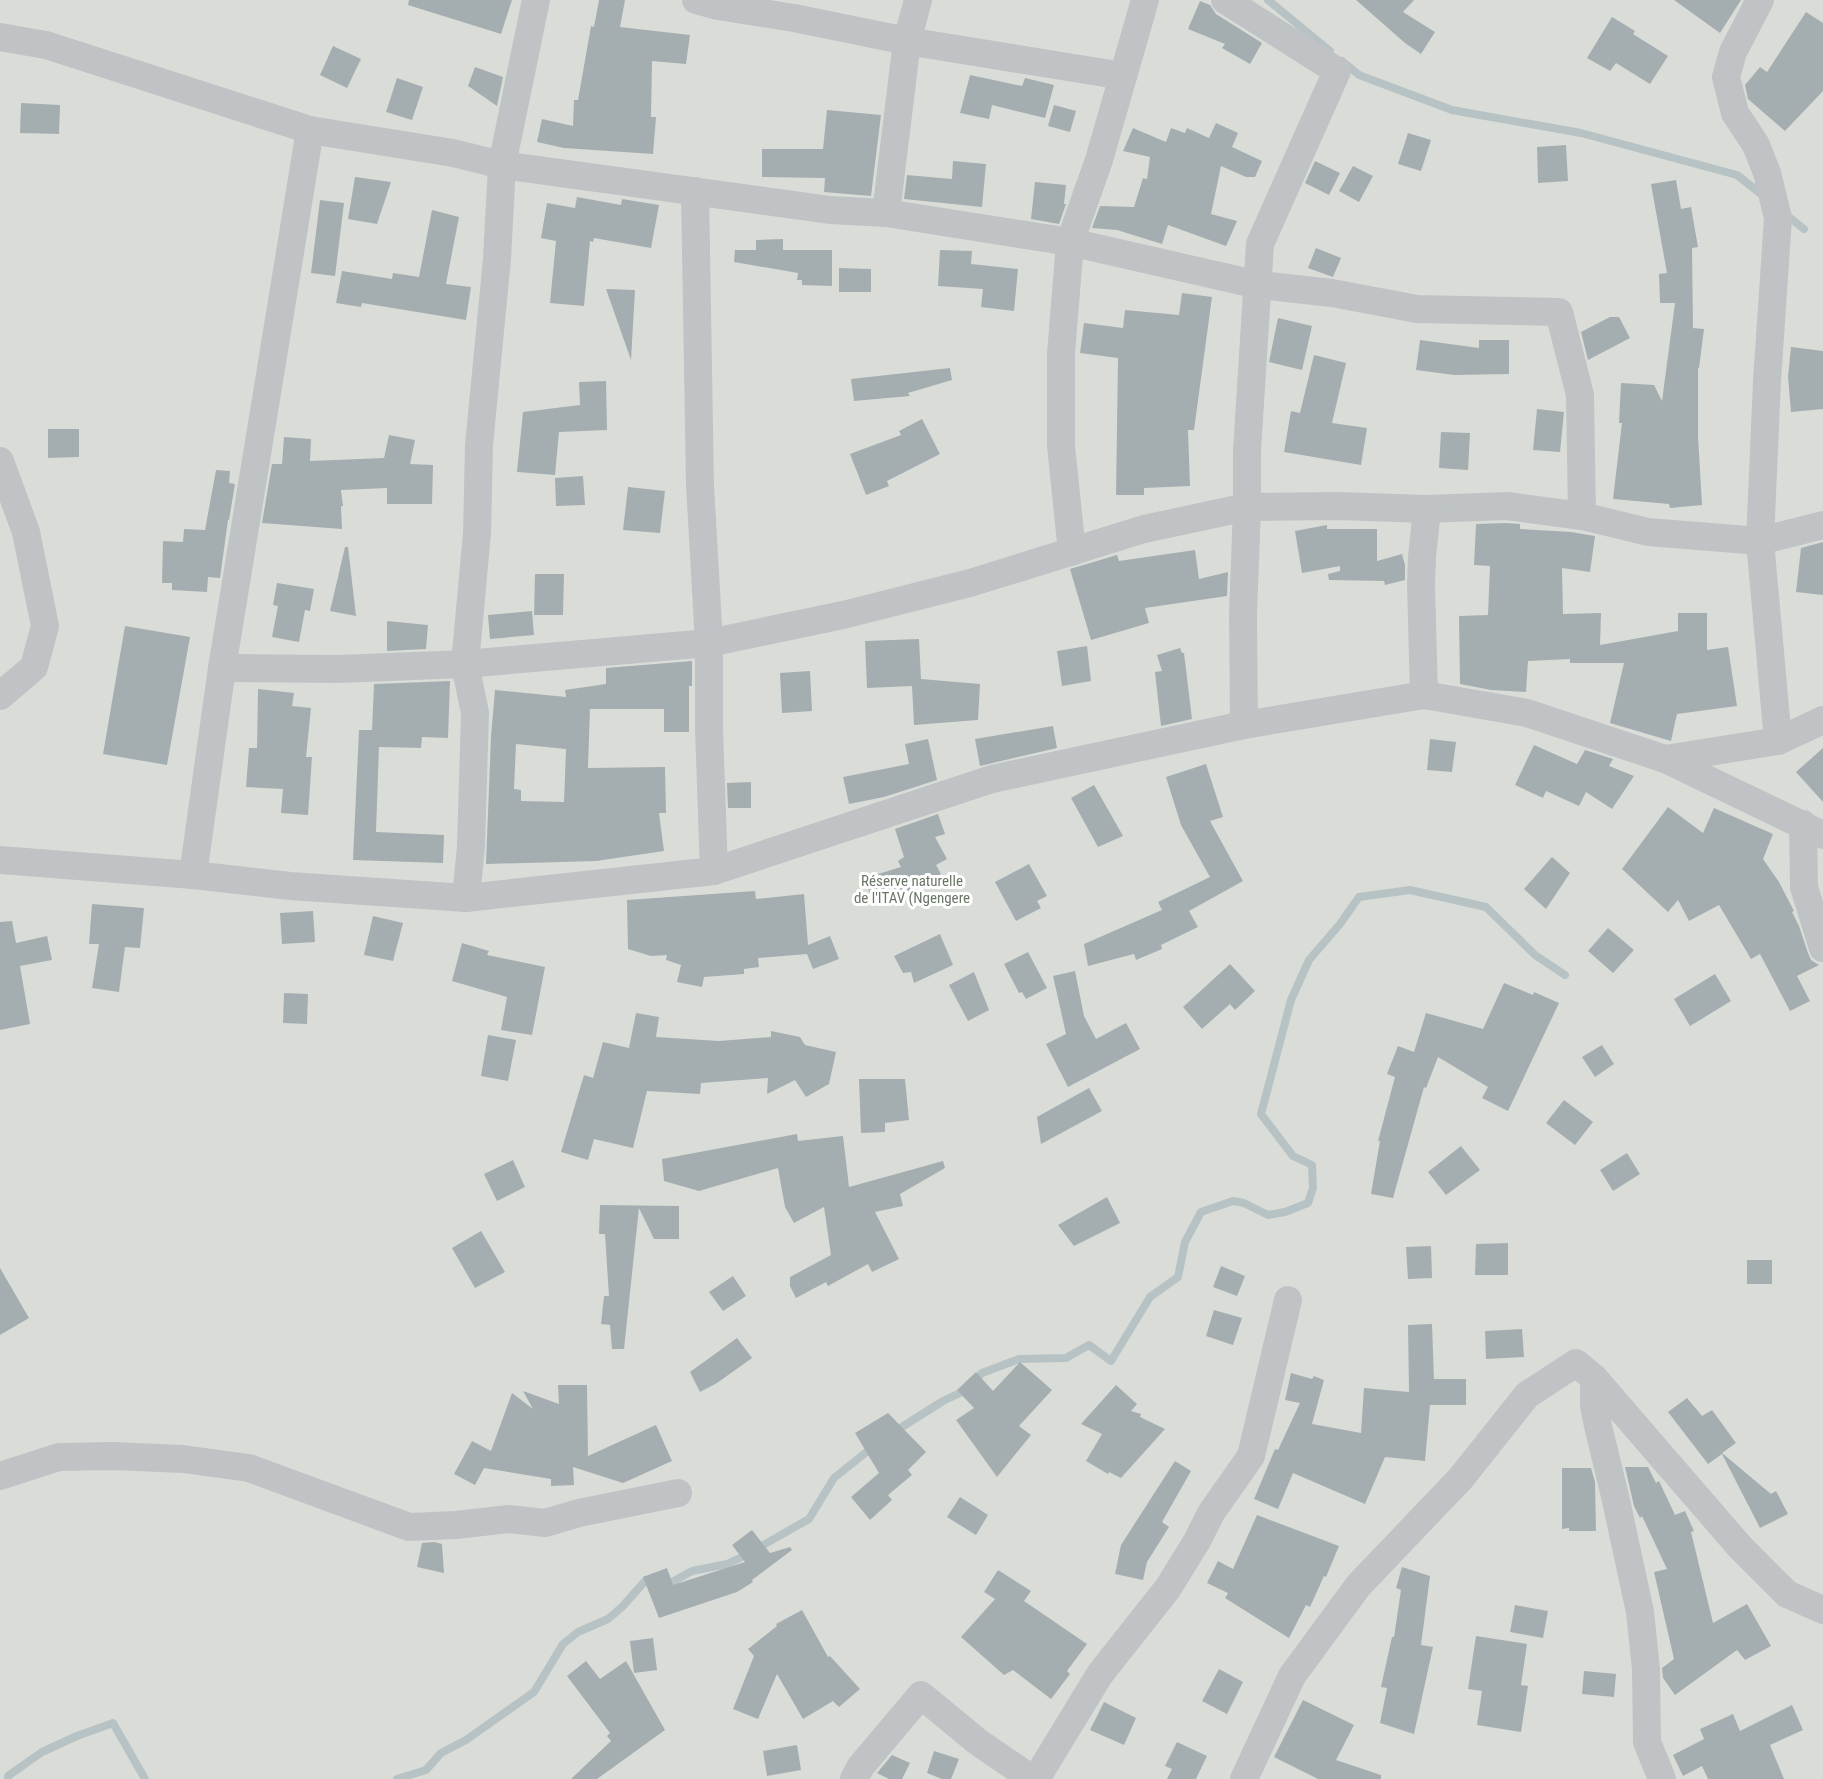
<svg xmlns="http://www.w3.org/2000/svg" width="1823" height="1779" viewBox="0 0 1823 1779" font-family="'Roboto Condensed',sans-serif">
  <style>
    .green { fill: #daddd7 }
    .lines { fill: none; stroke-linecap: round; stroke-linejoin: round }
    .stream { stroke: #b7c2c5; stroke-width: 8 }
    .building { fill: #a4aeb1; fill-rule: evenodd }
    .minor { stroke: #bfc3c6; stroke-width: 28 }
    .labels { text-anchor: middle; stroke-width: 6; stroke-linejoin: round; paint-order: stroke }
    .park-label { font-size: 15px; fill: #6b7766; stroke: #fff }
  </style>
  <rect width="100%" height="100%" fill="#f9f9f7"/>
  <rect class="green" x="0" y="0" width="1823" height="1779"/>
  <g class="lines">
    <g class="stream">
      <path d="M1268,0l62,51"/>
      <path d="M1342,61l17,14 93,35 129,23 156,42 28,22"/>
      <path d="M1784,213l20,16"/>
      <path d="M894,1432l49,-31 21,-10 18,-18 37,-14 47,-1 23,-13 22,16 39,-64 28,-20 7,-35 16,-30 32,-11 11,2 24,12 17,-3 23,-9 5,-15 -1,-23 -19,-9 -32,-42 30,-114 18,-40 31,-36 19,-27 51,-7 76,17 49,48 30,20"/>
      <path d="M8,1779v-3l34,-24 35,-16 36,-13 32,56"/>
      <path d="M397,1779l29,-9 15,-17 25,-13 68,-48 29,-48 15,-12 30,-13 14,-12 24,-27 19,6 27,-15 35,-7 17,-8 65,-37 25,-41 40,-32"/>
    </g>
  </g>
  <g class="building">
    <path d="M409,0h103l-11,34 -93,-29z"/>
    <path d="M599,0h26l-5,27 70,8 -4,29 -34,-3 -1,56h5l-3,37 -89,-6 -27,-6 5,-23 31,7 1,-26h4l13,-74 3,1z"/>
    <path d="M1356,0h58l-11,12 32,20 -14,22 -16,-11z"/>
    <path d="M1674,0h67l-21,33z"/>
    <path d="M1200,1l10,4 6,9 46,29 -12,21 -28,-16 3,-4 -37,-15z"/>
    <path d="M1806,12l17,11v68l-38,40 -37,-32 -3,-14 15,-18 7,5z"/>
    <path d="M1612,17l23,14 -2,3 35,22 -18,28 -34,-21 -6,8 -23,-13z"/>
    <path d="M333,46l28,13 -14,29 -27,-13z"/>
    <path d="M475,67l28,10 -6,29 -29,-20z"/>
    <path d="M970,75l52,11 3,-8 29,7 -9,33 -53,-13 -3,14 -29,-6z"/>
    <path d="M397,78l26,9 -11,33 -26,-8z"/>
    <path d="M21,103l39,2 -1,29 -39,-1z"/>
    <path d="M1054,105l22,6 -6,21 -22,-6z"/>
    <path d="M827,110l54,5 -10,81 -47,-4 1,-14 -63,-1v-28h61z"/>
    <path d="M1216,123l22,10 -6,14 30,14 -7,16h-9l-25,-11 -10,48 26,7 -11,25 -58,-21 -6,19 -45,-14 -25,-2 8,-22 34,1 9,-29 4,1 3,-22 -27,-6 10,-23 33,14 5,-14 14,5 2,-5 22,10z"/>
    <path d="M1408,133l23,7 -10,31 -23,-7z"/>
    <path d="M1566,145l2,36 -30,2 -1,-36z"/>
    <path d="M953,161l33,3 -4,43 -78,-8 3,-24 45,4z"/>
    <path d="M1315,161l25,12 -11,22 -24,-12z"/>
    <path d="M1353,166l20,10 -14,26 -20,-11z"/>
    <path d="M355,177l36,5 -14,42 -29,-5z"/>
    <path d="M1676,180l5,29 10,-2 7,40 -6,1 1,80 11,1 -5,39h-1v68l4,69 -32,3 -1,-4 -56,-5 9,-76h-3l2,-40 33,2 8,16 13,-98h-15l-1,-29 8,-1 -16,-89z"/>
    <path d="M1035,182l31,3 -2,19h2l-7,20 -28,-5z"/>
    <path d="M577,197l44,8 1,-6 37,6 -8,43 -57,-10 -1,4 -3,-1 -6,65 -34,-3 6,-62 -15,-3 6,-35 28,5z"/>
    <path d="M320,200l24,3 -9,73 -24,-3z"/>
    <path d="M432,210l27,7 -13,67 25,3 -5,33 -104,-17 -1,4 -25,-4 6,-32 50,8 1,-6 26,4z"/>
    <path d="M783,239v11h49v36l-30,-1v-5h-5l1,-7 -64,-11 1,-12h21v-10z"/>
    <path d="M1316,248l25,10 -8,19 -25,-9z"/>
    <path d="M940,250l32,1 -1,13 47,5 -4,42 -33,-4 2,-18 -45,-3z"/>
    <path d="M839,268l32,1v23h-32z"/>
    <path d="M606,289l29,1 -4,70z"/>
    <path d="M1182,293l30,4 -18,133h-6l2,56 -46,2v7h-28l2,-137 -38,-5 4,-30 39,5 2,-18 54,5z"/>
    <path d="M1610,317h9l11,21 -42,22 -7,-28z"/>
    <path d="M1278,318l34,8 -10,44 -33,-8z"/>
    <path d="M1420,340l59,8v-8h30v34l-55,1 -38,-5z"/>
    <path d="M1791,347l32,4v58l-32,3 -3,-35z"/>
    <path d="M1314,355l32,8 -14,60 35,5 -6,37 -77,-13 7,-41 9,2z"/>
    <path d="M950,368l2,12 -44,13 2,3 -56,5 -3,-22z"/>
    <path d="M606,381l1,49 -48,2 -4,43 -38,-3 6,-60 57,-7 -1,-23z"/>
    <path d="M1537,409l27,3 -4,40 -27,-2z"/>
    <path d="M922,419l18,35 -53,27 2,5 -23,9 -16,-41 51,-19 -2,-4z"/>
    <path d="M48,429h31v28l-31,1z"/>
    <path d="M1441,432l29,1 -2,37 -29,-2z"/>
    <path d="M389,435l26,5 -5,24 23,1 -1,39h-45v-16l-46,2 2,16h-2l1,23 -80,-6 10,-59h10l2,-27 27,2 -1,22 74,-3z"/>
    <path d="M216,470l14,1 -1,12 6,1 -6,36h-1l-8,58 -12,-1 -1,15 -35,-2v-7h-10l1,-42 20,1 1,-13 21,1z"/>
    <path d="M583,476l2,29 -29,1 -1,-28z"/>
    <path d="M628,487l37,4 -5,42 -37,-3z"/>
    <path d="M1506,523l14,1v5l51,3 24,4 -5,36 -28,-4 1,46 38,-1 -1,32 78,-14v-18h29v37l21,-3 9,59 -60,8 -6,27 -61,-18 14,-60h-54v-4l-42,2 -2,31 -35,-2 -31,-6 -1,-68 29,-1 2,-49 -16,-1 2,-41z"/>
    <path d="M1327,525v4h50v32l25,-7 3,11v15l-20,5 -1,-4 -55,-1 -1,-6 12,-3v-5l-38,7 -7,-42z"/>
    <path d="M1823,542v53l-27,-3 5,-44z"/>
    <path d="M345,547h3l8,69 -26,-5z"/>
    <path d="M1195,550l4,29 29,-7 -1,24 -82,12 4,15 -58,17 -21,-71 47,-14 2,6z"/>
    <path d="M535,574h29l-1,41h-29z"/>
    <path d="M277,583l37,6 -4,22 -5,-1 -6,32 -27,-5 6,-31 -5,-1z"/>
    <path d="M532,611l2,24 -44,4 -2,-24z"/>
    <path d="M387,621l41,4 -2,24 -39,2z"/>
    <path d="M125,626l65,11 -23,128 -64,-11z"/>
    <path d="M919,639l2,40 59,5 -2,36 -64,5 -2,-39 -45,2 -2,-47z"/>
    <path d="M1087,646l4,35 -29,5 -5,-35z"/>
    <path d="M1180,648l2,5h2l8,66 -31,7 -6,-54 7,-1 -5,-16z"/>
    <path d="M692,661v25h-3v46h-25v-23h-74l-2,59 77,-1 1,46h-7l5,38 -68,10 -110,3 5,-128 4,-46 71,7 -1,-7 41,-6v-16zM516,744l50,5 -2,53 -43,-1v-11l-7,-1z"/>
    <path d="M810,671l2,40 -30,2 -2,-40z"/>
    <path d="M450,681l-2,57 -26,-1 -1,11 -42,-1 -3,85 68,3 -1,28 -90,-3 6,-130h13l2,-46z"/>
    <path d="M258,689l36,4 -2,13 19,2 -5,49h6l-4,58 -27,-2 2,-24 -37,-2 3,-39h8z"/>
    <path d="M1053,726l4,22 -77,18 -5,-27z"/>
    <path d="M928,739l9,41 -53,17 -35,7 -6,-27 66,-13 -4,-20z"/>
    <path d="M1430,739l26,3 -4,30 -25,-2z"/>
    <path d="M1534,745l43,19 8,-14 28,9 -4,7 25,10 -22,33 -26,-17 -7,14 -33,-15 -3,7 -28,-13z"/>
    <path d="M1823,748v54l-27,-30z"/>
    <path d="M1206,764l17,53 -13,4 33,60 -54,30 9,16 -37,18 1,4 -26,11 -2,-6 -46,12 -4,-22 78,-34 -4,-8 52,-25 -29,-52 -15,-48z"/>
    <path d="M751,782v26h-23l-1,-25z"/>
    <path d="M1094,785l29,51 -25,11 -27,-49z"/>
    <path d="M1668,807l35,26 11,-25 59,26 -10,25 16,23 15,29 -2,1 7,14 9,27 3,7 8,5 -22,11 13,25 -20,10 -30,-57 -9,5 -32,-54 -30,16 -11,-21 -10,12 -46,-43z"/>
    <path d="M938,814l7,20 -10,3 12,22 -11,6 5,9 -48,26 -19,6 -9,-28 36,-11 -3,-6 6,-4 -9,-28z"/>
    <path d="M1552,857l18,16 -24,36 -22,-20z"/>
    <path d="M1029,864l18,32 -10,5 4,7 -25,13 -21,-39z"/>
    <path d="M755,891l1,8 48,-5 4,51 22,-9 9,23 -26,10 -6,-15 -49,4 1,9 -15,2v5l-40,3 -2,10 -25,-5 4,-17 -15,-5 1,-5 -16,1 -23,-7 -1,-49z"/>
    <path d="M92,904l52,4 -4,40 -15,-1 -6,45 -27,-4 7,-44h-10z"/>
    <path d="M313,911l2,31 -33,2 -2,-31z"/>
    <path d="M373,916l30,7 -10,38 -29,-6z"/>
    <path d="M12,921l4,22 31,-7 5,24 -32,6 10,58 -30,6v-108z"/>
    <path d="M1608,928l26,22 -21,23 -25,-22z"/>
    <path d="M940,934l13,31 -39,18 -3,-11 -8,1 -9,-17z"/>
    <path d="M462,943l27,8 -2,4 58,12 -13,68 -31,-5 6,-33 -55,-16z"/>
    <path d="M1028,952l19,36 -21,11 -4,-7 -3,1 -15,-29z"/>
    <path d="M1230,964l25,27 -20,19 -5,-6 -28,25 -19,-22z"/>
    <path d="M1075,971l9,45 12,23 30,-16 14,26 -72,38 -22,-43 20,-10 -13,-58z"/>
    <path d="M974,972l15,38 -21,11 -19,-36z"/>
    <path d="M1715,974l16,27 -41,25 -16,-27z"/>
    <path d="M1504,983l29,12 1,-3 25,11 -51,108 -26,-13 6,-11 -50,-30 -12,31 -2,-1 -31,111 -22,-4 9,-53h-2l17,-64 -8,-3 11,-28 16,6 12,-39 57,16z"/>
    <path d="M284,993l24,1 -1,30 -24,-1z"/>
    <path d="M636,1013l23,4 -3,20 63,4 52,-4v-6l29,6 5,8 31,7 -7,32 -23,13 -11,-17 -28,14 1,-16 -67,5 -1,11 -53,-3 -14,57 -39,-9 -6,21 -27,-8 23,-77 9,3 10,-36 26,6z"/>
    <path d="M488,1035l28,5 -8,41 -27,-5z"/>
    <path d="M1602,1045l12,19 -19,13 -13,-20z"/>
    <path d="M859,1079h46l4,41 -24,3v9l-24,1z"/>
    <path d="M1089,1088l13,23 -61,33 -4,-27z"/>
    <path d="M1564,1100l29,22 -18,23 -29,-22z"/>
    <path d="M797,1134l1,7 45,-5 6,51 94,-26 2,7 -45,26 3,12 -28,6 24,47 -27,13 -4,-8 -40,22 -2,-4 -30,16 -6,-12v-9l41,-22 -7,-48 -30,16 -9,-16 -7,-39 -79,23 -35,-10 -2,-22z"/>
    <path d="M1461,1146l19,24 -34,25 -18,-23z"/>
    <path d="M1627,1153l13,21 -27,17 -13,-21z"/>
    <path d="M513,1160l12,27 -28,14 -13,-27z"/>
    <path d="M1107,1197l13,26 -46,23 -16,-21z"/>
    <path d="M600,1205l79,1v33h-25l-15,-31 -15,141h-12l-2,-24 -9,-1 3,-28h5l-4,-62h-6z"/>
    <path d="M481,1231l24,41 -30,16 -23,-40z"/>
    <path d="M1508,1243v32h-33l1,-31z"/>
    <path d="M1431,1246l1,32 -24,1 -2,-32z"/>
    <rect x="1747" y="1260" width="25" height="24"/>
    <path d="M1221,1266l24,10 -8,20 -24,-9z"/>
    <path d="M0,1268l29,50 -29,17z"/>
    <path d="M733,1276l13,20 -23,15 -14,-19z"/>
    <path d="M1214,1310l28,8 -9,27 -27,-9z"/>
    <path d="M1432,1324l2,55h32v26h-36l-5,56 -40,-4 -20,47 -72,-31 -15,36 -24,-10 21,-50 3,1 22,-47 -15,-3 6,-27 21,6 2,-3 10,4 -12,44 49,9 3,-45 45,4 -1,-67z"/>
    <path d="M1522,1329l2,28 -38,2 -1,-28z"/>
    <path d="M737,1338l15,20 -35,25 -17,9 -10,-20z"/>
    <path d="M1020,1362l32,28 -33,36 12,9 -34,42 -41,-57 18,-12 -17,-18 19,-18 17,19z"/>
    <path d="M558,1385h29l1,71 68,-31 16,36 -49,22 -50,-16 1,18 -23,1v-7l-67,-11 -9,17 -21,-11 18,-33 19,10 21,-58 21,16 -10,-18 36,13z"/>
    <path d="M1116,1385l21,19 -6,7 10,3 -1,3 25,12 -44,49 -12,-6 -1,2 -22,-13 16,-27 -21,-10z"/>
    <path d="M1687,1398l15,18 10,-6 24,33 -14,10 49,41 5,-3 12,23 -28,14 -38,-74 -14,10 -40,-52z"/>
    <path d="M888,1413l38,39 -18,18 4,5 -24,20 4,5 -22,20 -19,-23 28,-24 -24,-40z"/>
    <path d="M1175,1461l16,10 -29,51 7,5 -22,35 -4,18 -28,-6 6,-29z"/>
    <path d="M1625,1467h23l8,16 3,-2 16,34 10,-4 9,20 -3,1 22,91 34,-19 24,42 -26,14 -8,-10 -62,45 -12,-17 -1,-10 12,-9 -20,-87 13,-3 -25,-53 -2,2 -6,-12z"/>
    <path d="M1562,1468h29l4,14 1,49h-27v-3l-7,1z"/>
    <path d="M960,1497l28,18 -12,20 -29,-18z"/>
    <path d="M1257,1515l82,31 -13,31 -2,-1 -14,31 -4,-2 -17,33 -64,-40 3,-5 -21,-10 11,-22 15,8z"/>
    <path d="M752,1530l18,23 20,-6 2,3 -40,30 1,2 -16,10 -78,26 -16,-41 24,-9 6,17 72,-23 -13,-17z"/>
    <path d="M434,1542l8,2 2,29 -27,-6 5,-24z"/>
    <path d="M1402,1567l28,9 -9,69 12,2 -19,87 -34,-11 7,-35 -6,-1 11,-50h2l7,-47 -5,-2z"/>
    <path d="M998,1570l33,21 -7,10 63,43 -20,27 3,3 -19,25 -38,-29 -9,5 -43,-38 34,-38 -11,-7z"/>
    <path d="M1515,1605l33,6 -5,27 -33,-6z"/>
    <path d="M802,1610l26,47 2,-1 30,33 -21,18 -6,-6 -30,18 -26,-45 -19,45 -25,-10 21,-53 -6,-7 29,-23 -1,-2z"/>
    <path d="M1476,1636l51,8 -6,41 7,1 -7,46 -44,-7 5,-34 -14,-2z"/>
    <path d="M653,1638l4,32 -23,3 -4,-32z"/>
    <path d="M586,1661l14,18 26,-18 39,69 -68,49h-26l40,-38 -4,-5 3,-3 -43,-57z"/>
    <path d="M1219,1669l24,13 -16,32 -25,-13z"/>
    <path d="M1584,1671l32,3 -2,23 -32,-3z"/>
    <path d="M1303,1700l51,25 -18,35 45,15v4h-63l-44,-22z"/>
    <path d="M1104,1702l32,16 -12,27 -34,-15z"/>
    <path d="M1792,1705l11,25 -33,15 14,34h-76l-6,-13 -19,10 -10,-21 31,-16 -4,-10 33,-15 7,17z"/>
    <path d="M1177,1742l30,14 -11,23h-29l5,-10 -7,-3z"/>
    <path d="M797,1745l4,25 -34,6 -4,-25z"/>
    <path d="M934,1751l25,8 -8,20h-9l-15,-6z"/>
    <path d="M892,1755l18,8 -8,16h-13l-12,-6z"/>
  </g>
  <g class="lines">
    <g class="minor">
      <path d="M696,0l22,6 76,12 113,23 216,35"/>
      <path d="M1225,0l112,71 -77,173 -13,207v56l-4,108 1,110"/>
      <path d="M1760,0l-27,52 -7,25 9,36 21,32 11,28 11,45 -11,163 -7,160 18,200"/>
      <path d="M0,37l46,8 264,85 143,23 49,12 328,45 56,3 184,29 189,43 73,8 85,16 142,3 21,83 2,121"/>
      <path d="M695,191l5,294 9,158v86l5,142"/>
      <path d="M886,213l21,-172 11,-41"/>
      <path d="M0,461l26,71 19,94 -11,41 -34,29"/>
      <path d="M1072,552l-11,-106v-92l9,-112 29,-82 46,-160"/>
      <path d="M222,668l116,1 127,-5 244,-21 134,-28 127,-32 174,-54 103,-22 90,-1 90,3 80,-3 75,10 66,16 112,9 63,-16"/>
      <path d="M1424,695l-3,-111 1,-27 5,-48"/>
      <path d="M1665,759l113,-18 45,-21"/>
      <path d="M1803,824l1,63 19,61"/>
      <path d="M0,860l193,15 97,11 176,12 248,-27 278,-92 252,-54 180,-30 103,18 138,46 158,76"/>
      <path d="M193,875l29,-207 88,-538"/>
      <path d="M466,898l5,-52 4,-133 -10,-49 12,-131 2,-88 18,-186 5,-94 34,-165"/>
      <path d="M0,1476l59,-19 54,-1 70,3 66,9 160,59 47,-2 53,-6 36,4 34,-10 99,-20"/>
      <path d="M854,1779l7,-13 60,-71 57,47 54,37"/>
      <path d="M1036,1779l64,-105 68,-86 29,-47 14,-28 40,-57 37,-156"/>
      <path d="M1244,1779l48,-103 66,-90 103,-108 66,-83 49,-32 18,15"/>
      <path d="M1662,1779l-15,-37 -1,-73 -6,-57 -25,-116 -17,-70 -4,-20v-28l146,169 47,47 36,16"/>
    </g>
  </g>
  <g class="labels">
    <g class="park-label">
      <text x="912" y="886">Réserve naturelle<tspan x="912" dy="17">de l'ITAV (Ngengere</tspan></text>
    </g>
  </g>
</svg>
